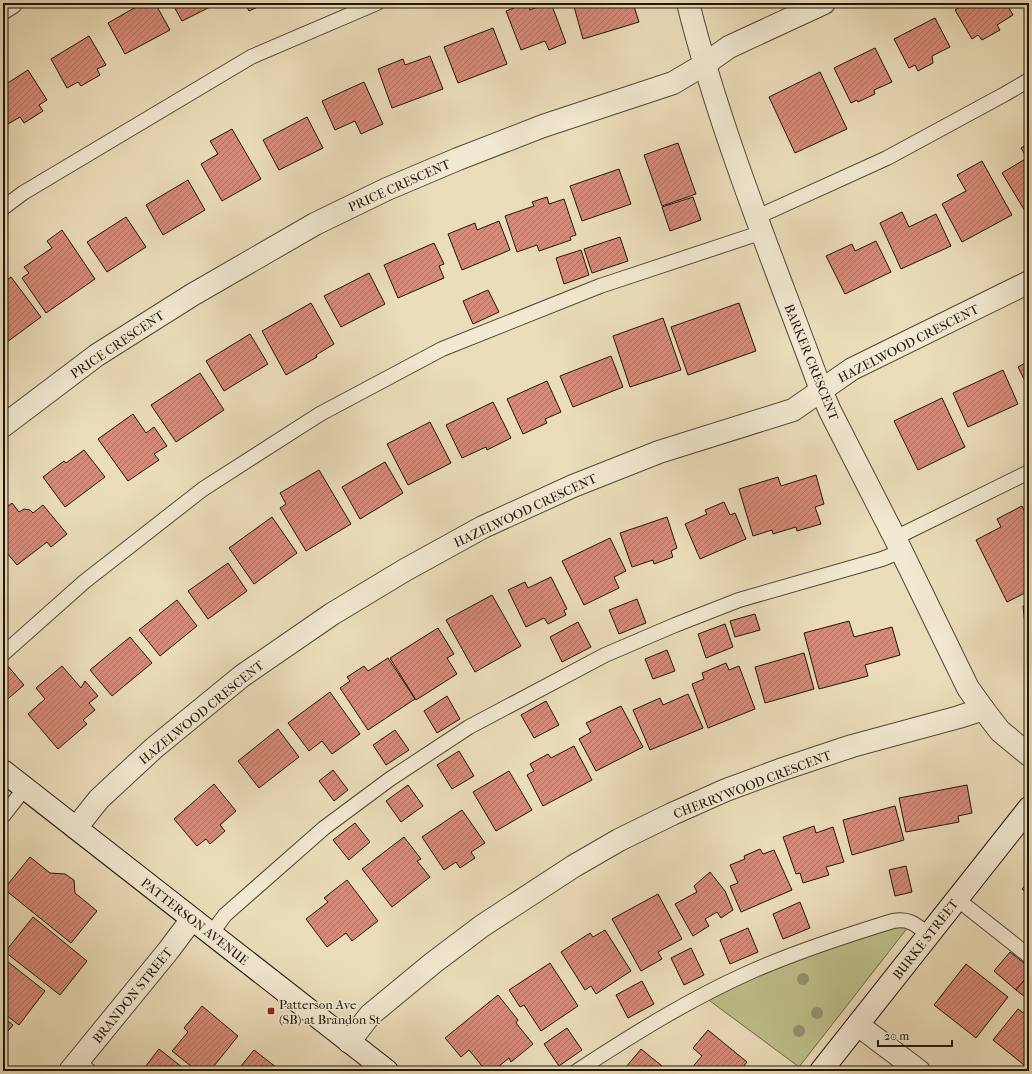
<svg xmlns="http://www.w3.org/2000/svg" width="1032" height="1074" viewBox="0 0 1032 1074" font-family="'IM FELL French Canon',serif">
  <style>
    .green { fill: #bdbf8b; stroke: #6e6a4b }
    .building { fill: url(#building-hatch); stroke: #1f160b }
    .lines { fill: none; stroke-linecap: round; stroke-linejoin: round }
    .lane-casing { stroke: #524836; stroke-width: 16 }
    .street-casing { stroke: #524836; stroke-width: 24 }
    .secondary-casing { stroke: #1f160b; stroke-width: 24 }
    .lane { stroke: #f2e9d2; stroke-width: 14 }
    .street { stroke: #f2e9d2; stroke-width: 22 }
    .secondary { stroke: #f2e9d2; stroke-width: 22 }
    .tree { fill: #999072 }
    .poi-dot { fill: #8f2418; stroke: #f2e9d2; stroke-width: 1.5 }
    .labels { text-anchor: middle; stroke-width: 3; stroke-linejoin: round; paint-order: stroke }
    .street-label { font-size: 13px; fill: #1f160b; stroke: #f2e9d2 }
    .poi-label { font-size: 13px; fill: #1f160b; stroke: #f2e9d2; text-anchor: start }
  </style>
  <defs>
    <pattern id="building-hatch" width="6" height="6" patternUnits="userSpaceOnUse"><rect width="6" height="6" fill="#d78a78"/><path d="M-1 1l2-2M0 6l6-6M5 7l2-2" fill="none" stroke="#ae7061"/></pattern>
  </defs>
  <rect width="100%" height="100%" fill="#ebddb9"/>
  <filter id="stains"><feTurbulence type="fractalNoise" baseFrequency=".005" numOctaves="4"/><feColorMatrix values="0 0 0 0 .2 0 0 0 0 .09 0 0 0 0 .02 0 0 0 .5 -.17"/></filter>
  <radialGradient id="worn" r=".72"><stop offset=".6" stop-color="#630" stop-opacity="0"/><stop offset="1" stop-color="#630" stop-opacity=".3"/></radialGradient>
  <path class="green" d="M912,922l-113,145 -97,-72 46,-22z"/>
  <g class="building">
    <path d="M143,3h12l15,27 -45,24 -17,-31z"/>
    <path d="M172,3h46l-36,18z"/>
    <path d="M245,3h21l-17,8z"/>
    <path d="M527,3l3,7 17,-7h4l15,40 -17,7 -4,-9 -24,9 -15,-39z"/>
    <path d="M573,3h60l6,19 -56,17z"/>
    <path d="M967,3h39l7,12 -16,10 3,5 -18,10 -4,-5 -6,4 -17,-29z"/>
    <path d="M935,18l15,29 -18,9 1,7 -15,8 -3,-6 -6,3 -15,-29z"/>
    <path d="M493,28l14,36 -49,19 -14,-36z"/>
    <path d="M89,36l17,29 -9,4 3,6 -19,11 -3,-4 -11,6 -16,-29z"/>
    <path d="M875,48l17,34 -18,8 1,4 -17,8 -1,-2 -6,3 -17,-35z"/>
    <path d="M430,56l13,33 -51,19 -14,-39 25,-10 2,6z"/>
    <path d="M28,70l19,30 -8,5 4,6 -19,12 -4,-6 -12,7 -5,-9v-29z"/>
    <path d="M820,72l27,57 -52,24 -26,-56z"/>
    <path d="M364,82l19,42 -22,10 -6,-13 -20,9 -13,-29z"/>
    <path d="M307,117l16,31 -44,22 -16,-30z"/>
    <path d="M232,129l29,50 -39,22 -21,-37 17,-10 -8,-13z"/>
    <path d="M678,143l18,51 -34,12 -18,-51z"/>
    <path d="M1029,143v65l-4,3 -23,-38 25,-15 -6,-10z"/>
    <path d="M982,161l30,54 -50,27 -20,-38 24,-13 -9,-16z"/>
    <path d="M619,169l12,35 -49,17 -12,-35z"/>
    <path d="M188,180l17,30 -42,25 -17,-30z"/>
    <path d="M547,197l2,7 15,-5 12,36 -6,2 1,3 -32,11 -2,-6 -20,7 -12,-36 29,-10 -2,-4z"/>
    <path d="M693,197l8,23 -31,11 -8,-24z"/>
    <path d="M902,212l7,15 27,-13 15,32 -50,23 -21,-46z"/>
    <path d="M126,217l20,30 -39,25 -20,-30z"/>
    <path d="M499,221l11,29 -48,20 -14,-36 27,-11 2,7z"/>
    <path d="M62,230l33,49 -49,34 -24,-35 7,-5 -5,-6 28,-19 -5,-7z"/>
    <path d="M620,237l8,24 -36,12 -8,-24z"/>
    <path d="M876,241l15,31 -46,22 -19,-38 26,-12 3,7z"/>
    <path d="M434,243l10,21 -5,2 5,12 -46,20 -14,-33z"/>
    <path d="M581,250l8,25 -25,9 -8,-26z"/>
    <path d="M369,273l16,31 -44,23 -17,-31z"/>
    <path d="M11,277l30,40 -38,28v-62z"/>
    <path d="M488,290l11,22 -26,12 -10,-23z"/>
    <path d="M311,303l23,41 -18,11 1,2 -31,18 -24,-44z"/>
    <path d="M739,303l17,48 -68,24 -17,-48z"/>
    <path d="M663,318l18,52 -51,17 -17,-51z"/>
    <path d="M250,334l18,30 -44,27 -18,-30z"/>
    <path d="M611,356l12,31 -50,20 -13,-31z"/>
    <path d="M1029,361v28l-11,-22z"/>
    <path d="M1003,370l15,34 -50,23 -15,-34z"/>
    <path d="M200,373l24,37 -48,32 -25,-37z"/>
    <path d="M547,381l14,31 -16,7 2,4 -24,11 -16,-35z"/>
    <path d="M942,398l23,49 -47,23 -24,-49z"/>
    <path d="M493,402l18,36 -24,12 -1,-3 -24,11 -16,-33z"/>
    <path d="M133,414l13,19 8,-6 13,19 -13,8 5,6 -31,21 -30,-42z"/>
    <path d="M430,422l21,41 -43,22 -21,-41z"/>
    <path d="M84,450l21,27 -40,30 -22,-30 21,-16 2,2z"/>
    <path d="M385,462l18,31 -43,26 -18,-32z"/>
    <path d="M319,470l32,54 -45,27 -26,-43 6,-4 -6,-11z"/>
    <path d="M816,475l8,29 -9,3 6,17 -24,7 -1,-4 -23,7 -1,-4 -19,6 -14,-47 39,-12 3,9z"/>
    <path d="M724,502l6,13 5,-2 11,26 -46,20 -15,-35 22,-10 -2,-4z"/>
    <path d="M12,503l7,9 5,-3 6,1 3,3 10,-8 24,29 -16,13 -4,-5 -30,23 -14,-17v-38z"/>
    <path d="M1022,506l7,15v20l-3,2 3,6 -5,2 5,9v20l-4,2 4,9 -22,11 -31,-62 25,-13 -4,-8z"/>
    <path d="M272,517l25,36 -43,31 -25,-36z"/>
    <path d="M667,517l10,31 -6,3 2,6 -19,7 -1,-4 -21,7 -12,-34z"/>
    <path d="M610,538l16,33 -12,6 5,11 -35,17 -22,-44z"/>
    <path d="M228,563l19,28 -39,28 -20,-28z"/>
    <path d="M551,577l16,32 -3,1 2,5 -18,9 -4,-6 -18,9 -18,-37 17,-8 3,6z"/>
    <path d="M492,595l29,51 -46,26 -29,-52z"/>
    <path d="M637,599l9,24 -27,11 -10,-24z"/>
    <path d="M177,600l20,26 -37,30 -21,-26z"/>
    <path d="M1029,605v59l-6,-58z"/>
    <path d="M755,614l5,16 -25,7 -5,-16z"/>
    <path d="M849,621l5,16 38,-10 8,28 -35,10 3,11 -49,13 -15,-56z"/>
    <path d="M578,622l13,25 -29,15 -12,-25z"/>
    <path d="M725,624l8,23 -27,11 -8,-24z"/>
    <path d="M438,628l16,26 -7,4 10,16 -41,26 -26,-42z"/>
    <path d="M130,637l22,26 -40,33 -22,-26z"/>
    <path d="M667,650l8,21 -22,8 -8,-20z"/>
    <path d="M804,653l10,36 -49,14 -10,-36z"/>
    <path d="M388,658l27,41 -47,31 -28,-42 10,-7 -3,-4 17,-11 4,5z"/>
    <path d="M726,663l3,7 10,-4 16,43 -47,19 -16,-44 12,-5 -2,-6z"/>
    <path d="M7,665l17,20 -21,18v-34z"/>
    <path d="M62,666l19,22 4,-7 13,15 -9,7 6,7 -12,10 4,4 -29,25 -30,-35 17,-15 -9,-11z"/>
    <path d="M330,692l30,42 -28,20 -10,-13 -13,10 -21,-28z"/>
    <path d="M688,694l15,34 -53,22 -17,-40 27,-12 3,7z"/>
    <path d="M447,696l13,23 -23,14 -13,-22z"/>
    <path d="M546,701l13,24 -25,13 -13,-23z"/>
    <path d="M621,706l22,41 -47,24 -17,-32 12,-7 -5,-9z"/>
    <path d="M278,729l21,28 -40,31 -21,-27z"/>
    <path d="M395,730l14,20 -23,15 -13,-20z"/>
    <path d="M574,746l18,34 -49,26 -16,-31 7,-4 -4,-7 18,-10 3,4z"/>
    <path d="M459,751l15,25 -22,13 -15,-24z"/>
    <path d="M333,770l15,20 -14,11 -15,-20z"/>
    <path d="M509,771l23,39 -36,21 -23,-39z"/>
    <path d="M214,784l22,27 -16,14 5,6 -15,13 -4,-5 -9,7 -23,-27z"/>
    <path d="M408,785l15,21 -22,16 -15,-21z"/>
    <path d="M967,785l5,28 -14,3 1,6 -53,10 -7,-34z"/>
    <path d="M895,806l9,34 -52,15 -9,-35z"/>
    <path d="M462,810l23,33 -14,9 4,6 -15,10 -4,-6 -12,8 -22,-33z"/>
    <path d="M355,823l15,19 -21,18 -16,-20z"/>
    <path d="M814,826l2,7 17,-6 11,35 -18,5 3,8 -26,8 -3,-10 -4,1 -13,-37z"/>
    <path d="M404,837l17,22 -4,2 13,16 -38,30 -30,-38z"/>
    <path d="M760,849l3,5 11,-4 18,40 -51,22 -11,-26 8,-3 -8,-18 15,-6 -1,-3z"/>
    <path d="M30,857l20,16 15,1 9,6 1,13 22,18 -26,32 -67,-54z"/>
    <path d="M906,866l6,26 -17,4 -6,-26z"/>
    <path d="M710,872l15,19 8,19 -12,8 -4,-6 -12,7 4,7 -16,10 -18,-32 22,-12 -3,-6z"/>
    <path d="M347,880l31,41 -26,20 -6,-8 -19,14 -21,-28 22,-17 -4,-4z"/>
    <path d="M1029,881v14l-7,-6z"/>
    <path d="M658,894l24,45 -24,13 4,7 -21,12 -29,-52z"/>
    <path d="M800,902l10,26 -27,11 -10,-25z"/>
    <path d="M33,917l54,44 -27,34 -55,-43z"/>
    <path d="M748,928l10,24 -28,12 -10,-24z"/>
    <path d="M605,930l26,41 -35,23 -5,-8 -6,4 -24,-38 29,-19 3,4z"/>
    <path d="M691,948l13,27 -20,10 -13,-27z"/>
    <path d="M1010,952l19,15v8l-13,15 -22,-19z"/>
    <path d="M3,958l42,33 -26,34 -16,-12z"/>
    <path d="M550,963l28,43 -37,25 -17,-26 -4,2 -11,-17z"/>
    <path d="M966,964l42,33 -32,41 -42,-33z"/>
    <path d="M1029,975v25l-13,-10z"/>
    <path d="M642,981l12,23 -26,14 -12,-23z"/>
    <path d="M498,995l20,25 -2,3 17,21 -22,18 -2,-4 -16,13h-7l-17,-21 -8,7 -16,-19z"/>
    <path d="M202,1006l36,30 -28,35h-13l-25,-20 16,-19 -4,-4z"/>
    <path d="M1018,1009l11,8v52l-36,-29z"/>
    <path d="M3,1017l10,8 -10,12z"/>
    <path d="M567,1028l15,22 -23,16 -15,-22z"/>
    <path d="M708,1030l39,32 -7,9h-51l13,-15 -9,-8z"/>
    <path d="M159,1049l28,22h-45z"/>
    <path d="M641,1049l21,17 -4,5h-28l-4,-4z"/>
    <path d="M254,1050l27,21h-44z"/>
  </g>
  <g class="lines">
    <defs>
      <g id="lane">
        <path d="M3,208l20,-15 228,-136 126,-54"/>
        <path d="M757,217l130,-59 118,-64 24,-14"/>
        <path d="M895,538l134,-66"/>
        <path d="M3,654l81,-72 119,-93 117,-75 122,-65 158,-63 163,-54"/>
        <path d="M3,816l22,-28"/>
        <path d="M957,899l72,57"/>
        <path d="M211,934l14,-19 99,-87 66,-49 79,-52 136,-72 70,-30 64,-25 143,-41 20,-8"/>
        <path d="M78,1061l11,10"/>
        <path d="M577,1071c55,-36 111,-71 171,-98 47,-21 96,-37 145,-52 17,-3 23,4 36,14"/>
      </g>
      <g id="street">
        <path d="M688,3c33,132 86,259 133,387l9,21 65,127 73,150 15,21 17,22 29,24"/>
        <path d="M3,8l8,-5"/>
        <path d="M3,426l94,-71 95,-60 123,-71 72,-35 71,-30 85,-33 130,-43 32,-19 24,-17 95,-44"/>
        <path d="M76,828l23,-29 55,-51 88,-72 90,-62 73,-44 78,-43 90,-41 86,-34 134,-42 59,-41 177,-87"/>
        <path d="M858,1025l61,46"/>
        <path d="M349,1042l21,-27 63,-52 49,-37 92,-60 45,-26 53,-26 54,-24 54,-20 72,-24 107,-29 24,-8"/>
        <path d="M70,1071l98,-120 24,-32"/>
      </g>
      <g id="secondary">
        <path d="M3,771l384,300"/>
        <path d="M821,1071l208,-263"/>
      </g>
    </defs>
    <use href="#lane" class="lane-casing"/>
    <use href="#street" class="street-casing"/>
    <use href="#secondary" class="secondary-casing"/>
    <use href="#lane" class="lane"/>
    <use href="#street" class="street"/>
    <use href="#secondary" class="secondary"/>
  </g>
  <g class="tree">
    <circle cx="803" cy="979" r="6"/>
    <circle cx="817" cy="1013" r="6"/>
    <circle cx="799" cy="1031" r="6"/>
  </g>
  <rect class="poi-dot" x="267" y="1007" width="8" height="8" rx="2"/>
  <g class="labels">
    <g class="street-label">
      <text transform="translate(399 185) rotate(-24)" y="5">PRICE CRESCENT</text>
      <text transform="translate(908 343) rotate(-27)" y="5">HAZELWOOD CRESCENT</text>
      <text transform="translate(117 344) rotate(-34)" y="5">PRICE CRESCENT</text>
      <text transform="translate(812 362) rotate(68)" y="5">BARKER CRESCENT</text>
      <text transform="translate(525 510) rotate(-25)" y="5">HAZELWOOD CRESCENT</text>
      <text transform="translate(201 712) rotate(-39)" y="5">HAZELWOOD CRESCENT</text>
      <text transform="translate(752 784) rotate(-21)" y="5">CHERRYWOOD CRESCENT</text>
      <text transform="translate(195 921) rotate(38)" y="5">PATTERSON AVENUE</text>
      <text transform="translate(925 939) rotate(-52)" y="5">BURKE STREET</text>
      <text transform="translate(132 995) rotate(-51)" y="5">BRANDON STREET</text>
    </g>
    <g class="poi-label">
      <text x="279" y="1009">Patterson Ave<tspan x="279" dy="15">(SB) at Brandon St</tspan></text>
    </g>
  </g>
  <rect width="1032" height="1074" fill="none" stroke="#ebddb9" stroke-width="16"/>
  <rect x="4" y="4" width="1024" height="1066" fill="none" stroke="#1f160b" stroke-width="2"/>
  <rect x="8" y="8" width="1016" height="1058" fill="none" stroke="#1f160b"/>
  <path d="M878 1040v6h74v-6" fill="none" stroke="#1f160b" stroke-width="2"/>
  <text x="884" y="1040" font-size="12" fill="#1f160b" stroke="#f2e9d2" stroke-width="3" paint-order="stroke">20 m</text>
  <rect width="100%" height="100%" filter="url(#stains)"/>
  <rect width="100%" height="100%" fill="url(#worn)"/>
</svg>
